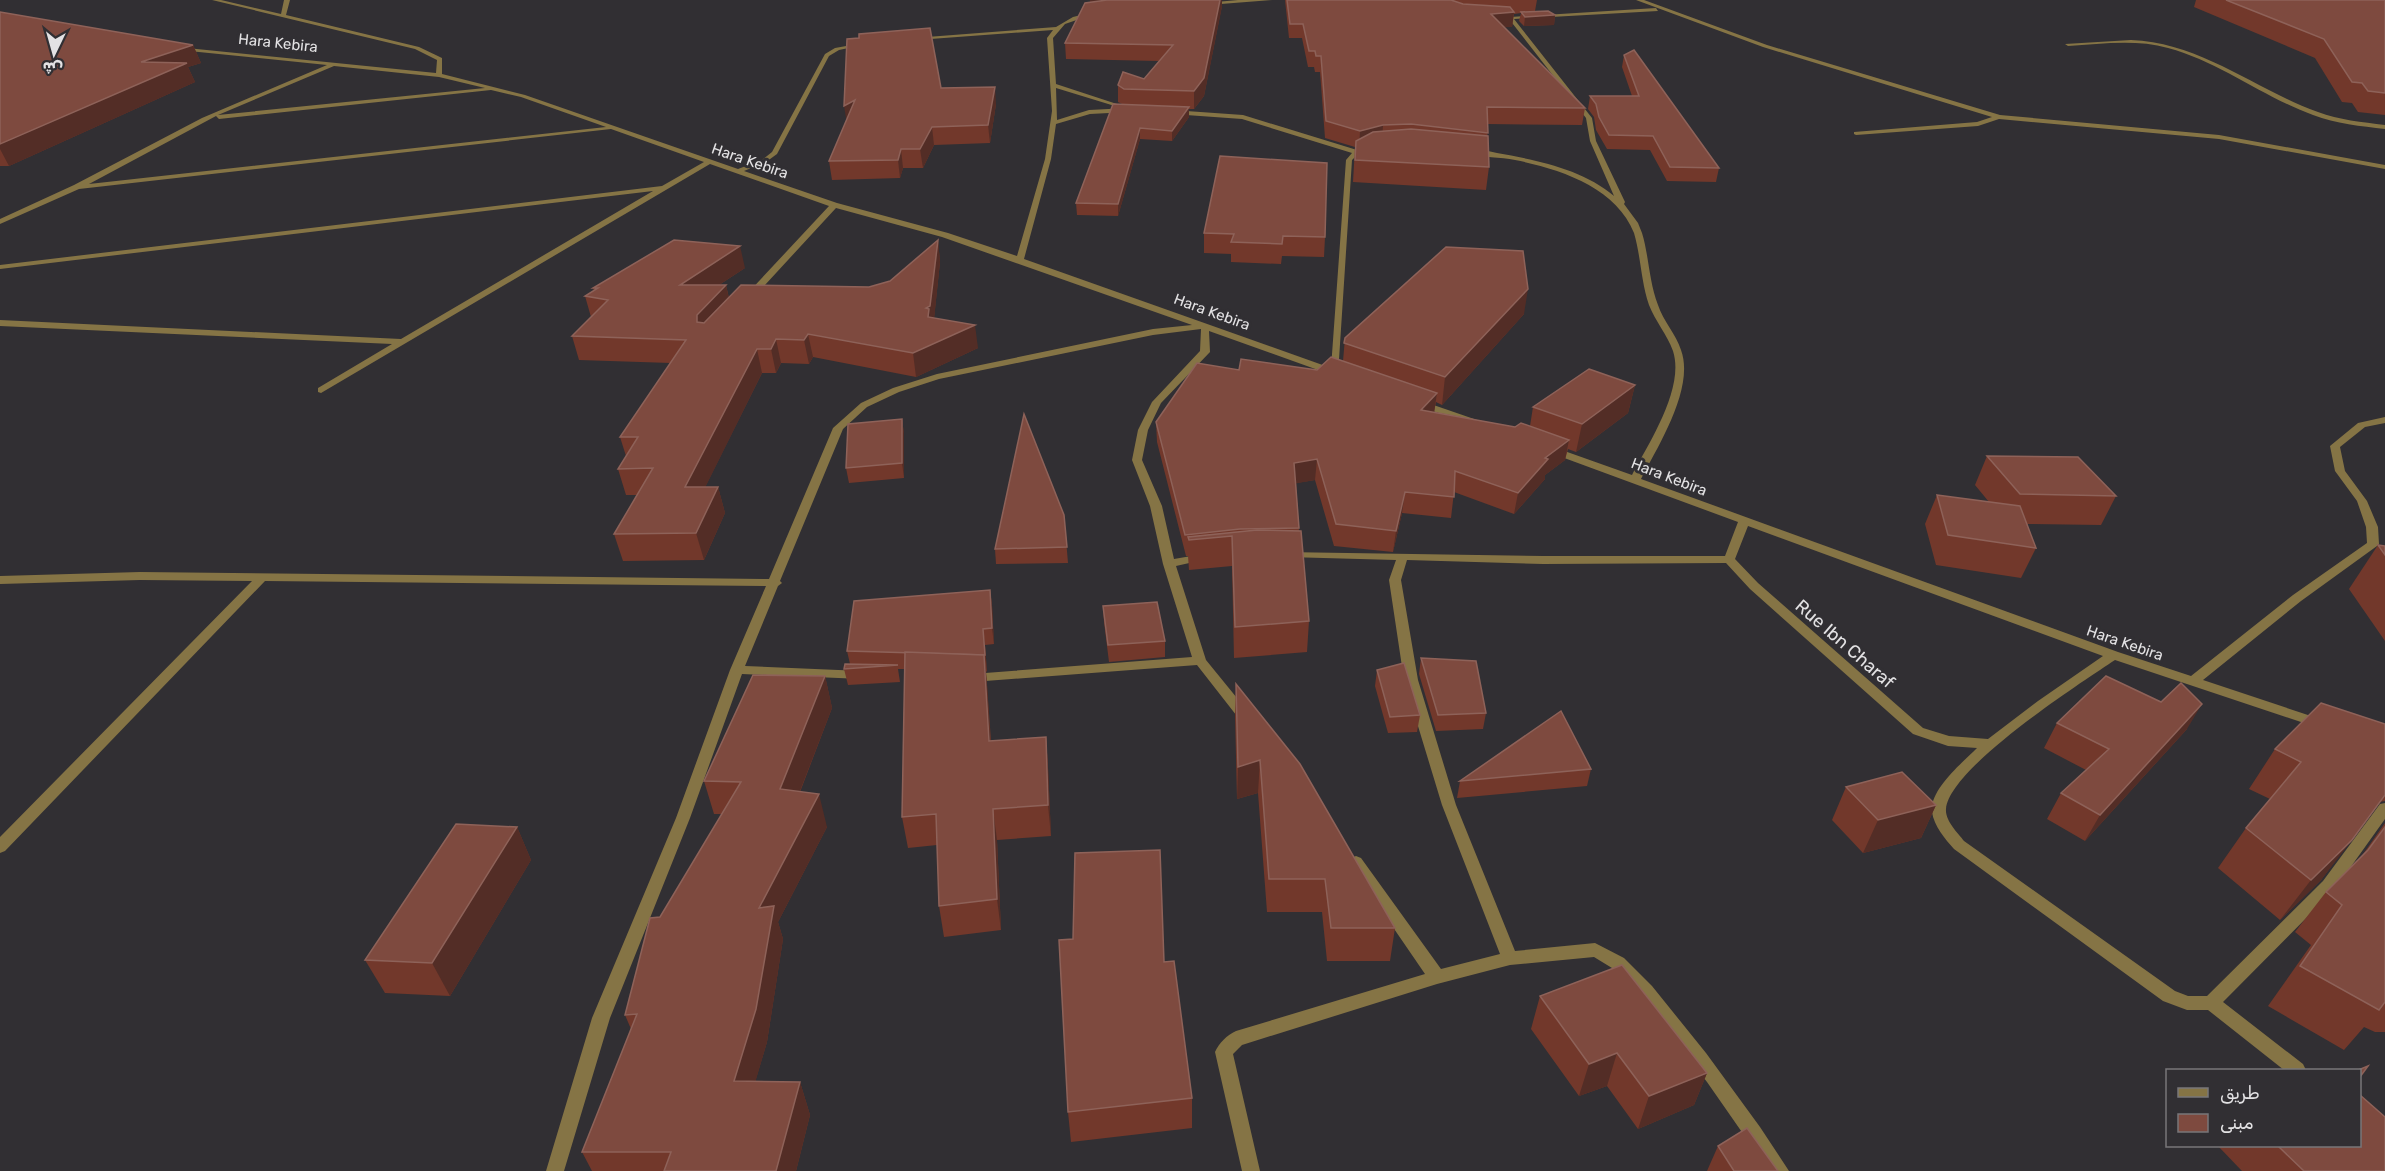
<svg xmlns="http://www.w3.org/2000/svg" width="2385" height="1171" viewBox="0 0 2385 1171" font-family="Rubik,Vazirmatn,sans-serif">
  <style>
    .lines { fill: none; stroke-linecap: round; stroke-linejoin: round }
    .minor { fill: #857445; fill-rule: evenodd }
    .wall { fill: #72382b }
    .shaded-wall { fill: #532d26 }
    .building { fill: #7e4a3f; stroke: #8e6259; stroke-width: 1.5 }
    .labels { text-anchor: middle; stroke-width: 6; stroke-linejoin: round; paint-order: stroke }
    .far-street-label { font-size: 15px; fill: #e3e2e4; stroke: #312f33 }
    .street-label { font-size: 18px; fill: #e3e2e4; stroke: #312f33 }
  </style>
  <rect width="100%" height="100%" fill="#312f33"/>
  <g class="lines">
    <g class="minor">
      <path d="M212,0h9l60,14 3,-14h6l-4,15 133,32 23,11v16l83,21 213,74 24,-9 10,-8 53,-98 10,-6 28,-5v2l-24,5 -10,6 -52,98 -11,8 -22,9 93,32 111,30 69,23 28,-97 7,-48 -5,-73 6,-8 -136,10 -3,-2 142,-11 17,-10 24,-6v2l-32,11 -12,14 3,46 67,22 -5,1 -62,-19 1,32 32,-10 39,-2 3,2 -3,2 -38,2 -34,10 -5,35 -27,100 307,109 15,-208 6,-7 -110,-34 -70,-5 -3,-2 3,-2 71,5 114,35 14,-2v2l-12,3 -7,7 -14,215h-6l-123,-44 1,21 -49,51 -13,27 -6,30 20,46 12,53 29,-5 6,3 -2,2 -31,7 30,94 44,54 2,3 -2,3h-10l-43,-55 -225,17 -7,-4 7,-4 220,-17 -29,-93 -13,-58 -18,-46 6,-30 14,-28 48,-51 1,-22 -48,6 -214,44 -40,13 -32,15 -24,22 -63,152 2,2 -4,3 -33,80 117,5 7,4 -7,4 -120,-5 -52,144 -80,200 -46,153h-18l46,-153 84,-200 54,-148 36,-84 -501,-5 -260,270 -5,2v-16l252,-256 -112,-1 -140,4v-8l140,-4 629,7 64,-151 28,-25 32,-15 44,-14 216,-45 39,-4 -250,-88 -106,-29 -84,91h-6v-4l83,-89 -119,-42 -389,229 -3,-1v-4l74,-44 -392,-18v-6l401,19 252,-148 -653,78v-4l662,-79 42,-24 -93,-33 -532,60 -79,35v-5l74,-34 128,-67 125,-53 -148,-15 -2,-3 259,26 1,-13 -22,-11zM334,66l105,11 46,11 -267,27zM491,90l30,7 85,30 -517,57 127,-68 3,3z"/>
      <path d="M1238,0h34l-64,5 -3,-2z"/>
      <path d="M1636,0h8l123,45 233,70 219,20 166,30v4l-166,-30 -220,-20 -21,7 -122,9 -2,-1v-2l123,-10 15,-5 -229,-70z"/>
      <path d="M1656,8l2,3 -144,8 78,99 4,23 29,61 -1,2 14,19 4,10c7,23 7,49 16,72 5,16 18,29 23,45 14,38 -23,96 -40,129l477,173 73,24 102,-81 74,-52 -1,-16 -9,-26 -22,-30 -5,-25 28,-23 27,-6v6l-20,4 -25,20 5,24 22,30 11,26 1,17 -2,2 -76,55 -98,79 123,41 2,3 -2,3h-10l-201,-67c-36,24 -166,108 -169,149 -1,12 12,24 18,32l211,150 13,5h19l116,-115 57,-77 5,-1v16l-50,70 -112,113 80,62 3,6h-22l-76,-60h-21l-24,-9 -209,-152c-9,-10 -20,-23 -22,-37 -3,-22 31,-50 45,-64l-29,-2 -35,-12 -163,-145 -24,-26 -183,1 -136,-4 -6,20 17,100 38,125 59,146 80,-8 29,15 28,28 54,67 54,74 29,44h-20l-62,-89 -67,-86 -28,-28 -18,-11 -84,8 -73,19 -195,61 -9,9 27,117h-18l-27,-119c4,-9 12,-17 21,-21l189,-57 -74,-108 -3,-4 3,-4 5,-2 5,2 80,111 59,-15 -58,-149 -38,-125 -15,-100 7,-20 -109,-3 -6,-3 2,-2 260,4h182l13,-34 -190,-70 -1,-2 1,-2h8l76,27c17,-32 53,-87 41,-124 -6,-17 -18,-30 -24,-46 -8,-23 -8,-48 -15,-72 -18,-46 -74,-64 -119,-73 -14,-3 -34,-2 -45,-8 7,-4 18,-1 27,1 39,7 86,16 117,43l-24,-55 -4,-23 -77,-99 -15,-1zM1748,526l355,130 -65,45 -50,38 -39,-3 -26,-8 -165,-145 -23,-24z"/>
      <path d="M2131,40c71,3 123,49 187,72 21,8 44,10 67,13v4c-24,-3 -49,-5 -72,-14 -50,-18 -93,-53 -145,-67 -32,-9 -67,-4 -100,-2l-3,-2z"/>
      <path d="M1419,400l58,20 1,2 -1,2h-8l-53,-19 -2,-2z"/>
    </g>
  </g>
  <g class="wall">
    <path d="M1285,0h252l-2,11 20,4 -1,10 -30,1 -5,-5 2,-8 -7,1 -2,13h-8l81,81 -3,17 -95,-1 2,43 -3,23 -133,-8 2,-35 -30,-9 -5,-66h-5l-1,-5h-6l-6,-29h-13z"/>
    <path d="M2196,0h189v115l-27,-3 -6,-9 -10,-1 -27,-44 -121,-51z"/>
    <path d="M1222,6l-18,90 -10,13h-5v8l-17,24 -32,-2 -22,77 -41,-1 -1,-12 46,-99 -4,-2v-17l26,-6 15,-18 -93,-2 -1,-16z"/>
    <path d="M0,12l193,33 8,18 -13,4 7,15 -186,84h-9z"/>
    <path d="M1624,55l95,113 -3,14 -49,-1 -17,-31 -43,-1 -11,-19 -2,-13 -6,-8 2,-13h42l-10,-29z"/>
    <path d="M941,88l55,16 -6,39 -56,2 -11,23h-20l-3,10 -68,2 -3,-19z"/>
    <path d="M1204,233l121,4 -1,20 -42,-1 -1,8 -50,-2v-8l-27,-1z"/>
    <path d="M938,240l2,22 -6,56 44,30 -62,29 -103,-20 -4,7 -28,-1 -5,10h-14l-57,114h13l7,26 -21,47 -81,1 -9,-27 23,-39h-11l-8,-26 8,-13 -6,-19 51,-74 -92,-3 -7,-24 19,-19 -6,-21 9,-5 -1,-3 152,-20 -26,17h7l3,13 140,-11 21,-6z"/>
    <path d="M1524,314l-82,91 -6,-3 -2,10 81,15 15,-1 3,-19 102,-22 -7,28 -52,39 -8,-3 -3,11 -20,15v4l-31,35 -60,-22 -3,26 -49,-5 -9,39 -59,-6 -19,-66 -19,3 3,48 10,90 -2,31 -73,6 -2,-92 -43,4 -1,-14h-2l-29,-114 -1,-20 83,-52h78l26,-9 2,-23z"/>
    <path d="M902,419l2,15v44l-55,5 -3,-15z"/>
    <path d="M1987,456l129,40 -15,29 -74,-1 9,24 -15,30 -85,-13 -11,-41 12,-29 52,7 -14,-17z"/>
    <path d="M1064,515l4,48 -72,1 -1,-15z"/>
    <path d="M2378,545l7,1v95l-36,-52z"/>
    <path d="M990,590l2,15 2,39 -9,1 2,27 -1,-1 5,70 55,-4 2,30 3,69 -54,4 4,90 -57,7 -5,-31 -2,-61 -29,3 -6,-31 3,-148h-7l2,13 -52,3 -4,-16 6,-5 -3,-13z"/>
    <path d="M1103,606l62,35v16l-56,5 -5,-40z"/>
    <path d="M1421,658l65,55 -3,16 -47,2 -17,-57z"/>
    <path d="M1377,670l43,45 -3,17 -29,1 -13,-47z"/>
    <path d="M825,676l7,32 -32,84 27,35 -49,95 5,17 -16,103 -12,40h45l10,33 -14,56h-204l-10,-19 49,-123 -6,-14 35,-98 62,-103h-8l-10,-33z"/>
    <path d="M1236,684l159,244 -5,33h-63l-5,-49h-55l-9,-119 -21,6 -2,-83z"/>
    <path d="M2057,723l130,6 -102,112 -38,-22 14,-26 25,-23 -42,-22z"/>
    <path d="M2385,724v77l-6,1 -58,78 -41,40 -62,-52 28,-40 24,-29 -21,-10 26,-40z"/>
    <path d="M1591,769l-4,17 -130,12 3,-17z"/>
    <path d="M1846,787l90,18 -15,33 -58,15 -31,-33z"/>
    <path d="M2385,823v209h-10l-11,-5 -20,23 -76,-44 43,-61 -16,-13 31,-40 33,-32z"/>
    <path d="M517,827l14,33 -81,136 -65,-3 -20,-33z"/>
    <path d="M1164,962l28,136v30l-121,14 -3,-30z"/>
    <path d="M1540,996l167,77 -13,32 -56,24 -31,-43 -28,10 -48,-67z"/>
    <path d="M1718,1146l60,25h-71z"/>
    <path d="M2218,1146h142l25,25h-143z"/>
  </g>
  <g class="shaded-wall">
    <path d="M1090,0h63l-63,9z"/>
    <path d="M1220,0h2v6l-18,90 -10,13v-18z"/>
    <path d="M1514,12l-2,15 -23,1 2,-14z"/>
    <path d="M1555,15l-1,10 -30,1 1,-9z"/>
    <path d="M193,45l8,18 -13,4 7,15 -186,84 -9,-17v-5l141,-82z"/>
    <path d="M995,87l1,17 -6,39 -2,-18z"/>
    <path d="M855,100l-8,24 -3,-18z"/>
    <path d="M1189,107v10l-17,24v-10z"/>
    <path d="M1383,125l-1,18 -23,6 1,-18z"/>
    <path d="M932,127l2,18 -11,23 -3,-19z"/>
    <path d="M1140,128v11l-22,77v-12z"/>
    <path d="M901,149l2,19 -3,10 -2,-18z"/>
    <path d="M938,240l2,22 -7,68 -7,-22z"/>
    <path d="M740,246l5,22 -60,39 -5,-22z"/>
    <path d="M726,285l5,23 -29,30 -5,-16v-7z"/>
    <path d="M1528,289l-4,25 -82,91 3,-28z"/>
    <path d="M975,325l3,23 -62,29 -3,-24z"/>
    <path d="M808,334l5,23 -4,7 -5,-24z"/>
    <path d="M776,339l5,24 -5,10 -5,-24z"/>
    <path d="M757,349l5,24 -70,141 -7,-27z"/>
    <path d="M1635,385l-7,28 -52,39 6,-28z"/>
    <path d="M1437,393l-3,20 -13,-3z"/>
    <path d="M902,419l2,15v44l-2,-15z"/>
    <path d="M1569,440l-4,20 -20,15v4l-31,35 4,-21 27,-35z"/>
    <path d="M1317,459l-2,21 -22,4 1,-21z"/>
    <path d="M718,487l7,26 -21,47 -8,-27z"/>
    <path d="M1405,492l-3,21 -9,39 3,-21z"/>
    <path d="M990,590l2,15 2,39 -2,-16z"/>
    <path d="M983,629l2,16 2,27 -2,-17z"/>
    <path d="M984,655l3,29 5,87 -3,-30z"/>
    <path d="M825,676l7,32 -44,114 -8,-33z"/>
    <path d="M2202,704l-15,25 -102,112 15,-26z"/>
    <path d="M1046,737l2,30 3,69 -3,-31z"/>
    <path d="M1260,760l-2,33 -21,6 1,-32z"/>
    <path d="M819,794l8,33 -49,95 5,17 -16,103 -21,72 -12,-33 25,-173z"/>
    <path d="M1936,805l-15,33 -58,15 15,-33z"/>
    <path d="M993,809l4,31 4,90 -4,-31z"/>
    <path d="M517,827l14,33 -81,136 -18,-33z"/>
    <path d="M2352,840l-31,40 -41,40 31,-40z"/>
    <path d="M1617,1053l-10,33 -28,10 10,-32z"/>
    <path d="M1707,1073l-13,32 -56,24 11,-33z"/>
    <path d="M800,1082l10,33 -14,56h-20z"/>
  </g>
  <g class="building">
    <path d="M1107,0h113l-16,78 -10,13 -70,-2 -6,-4 5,-13 21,7 29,-34 -108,-2 20,-40z"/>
    <path d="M1287,0h164l12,4 47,3 4,5 -23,2 94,94 -98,-1 1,26 -77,-9 -28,1 -23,6 -34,-10 -5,-65h-5l-1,-5h-6l-6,-27h-13z"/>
    <path d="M2226,0h159v93l-17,-2 -6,-8 -10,-1 -28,-43z"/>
    <path d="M1548,11l7,4 -30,2 -4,-5z"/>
    <path d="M0,12l193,33 -52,17 46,1 -187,81z"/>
    <path d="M930,28l11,60 54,-1 -7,38 -56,2 -12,22h-19l-3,11 -69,1 26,-61 -11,6 3,-67 12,-1v-4z"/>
    <path d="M1634,50l85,118 -49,-1 -17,-31 -44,-1 -10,-18 -3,-13 -6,-8h49l-15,-41z"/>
    <path d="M1113,104l76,3 -17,24 -32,-3 -22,76 -42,-1z"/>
    <path d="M1411,129l77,7 1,31 -134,-7 1,-19 17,-9z"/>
    <path d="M1220,156l107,7 -2,74 -42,-1 -1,8 -51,-2 3,-8 -30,-1z"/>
    <path d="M674,240l66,6 -60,39h46l-29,30v7l7,1 37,-38 128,2 21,-6 48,-41 -8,66 -4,2 3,1 -1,8 47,8 -62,28 -105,-19 -4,6 -28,-1 -5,10h-14l-72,138h33l-22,46 -82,1 39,-66 -35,1 20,-32h-18l66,-97 -114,-4 36,-36 -23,-4 13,-8h-5z"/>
    <path d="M1446,247l77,4 5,38 -83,88 -101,-34 1,-5z"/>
    <path d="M1331,357l106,36 -16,17 94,17 6,-4 48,17 -24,18 3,1 -30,34 -63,-22 -1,26 -49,-5 -9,39 -60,-7 -19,-65 -23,4 5,65 -59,1 -55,6 -29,-113 41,-59 42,7 2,-11 76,11z"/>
    <path d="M1589,369l46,16 -53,39 -49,-17z"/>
    <path d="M1024,414l40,101 3,32 -72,2z"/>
    <path d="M902,419v44l-56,5 2,-44z"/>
    <path d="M1987,456l91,1 38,39 -96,-2z"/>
    <path d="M1937,495l83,11 16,42 -88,-13z"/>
    <path d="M1257,530l44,1 8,90 -74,6 -3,-91 -43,4 -1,-3z"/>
    <path d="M2378,545l7,1v9z"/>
    <path d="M990,590l2,38 -9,1 2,26 -138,-4 7,-50z"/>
    <path d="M1157,602l8,39 -57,4 -5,-39z"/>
    <path d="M905,652l79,3 5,86 57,-4 2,68 -55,4 4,90 -58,7 -3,-92 -34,3z"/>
    <path d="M1421,658l55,3 10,52 -48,2z"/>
    <path d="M1404,663l16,52 -30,2 -13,-47z"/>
    <path d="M845,664l53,1 -54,4z"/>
    <path d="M753,675l72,1 -45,113 39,5 -60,114 15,-2 -18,103 -22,72 66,1 -24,89h-112l7,-19h-89l55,-138 -12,1 25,-97 10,-1 81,-135 -37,-1z"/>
    <path d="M2106,676l55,26 20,-19 21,21 -102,111 -39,-22 48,-44 -52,-26z"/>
    <path d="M1236,684l64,80 95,164h-64l-6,-49h-56l-9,-119 -22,7z"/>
    <path d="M2321,703l64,21v71l-33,45 -41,40 -65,-52 55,-66 -26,-13z"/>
    <path d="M1561,711l30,58 -131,12z"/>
    <path d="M1902,772l34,33 -58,15 -32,-33z"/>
    <path d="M456,824l61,3 -85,136 -67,-3z"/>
    <path d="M2385,827v175l-6,8 -79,-44 42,-61 -16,-13 42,-42z"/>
    <path d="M1160,850l4,112 10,-1 18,137 -124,14 -9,-172 14,-1 2,-86z"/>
    <path d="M1622,965l85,108 -58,23 -32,-43 -28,11 -49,-68z"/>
    <path d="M2368,1066l-8,11v-6h-4z"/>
    <path d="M2360,1095l25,22v54h-81l-26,-25h82z"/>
    <path d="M1747,1128l31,43h-44l-16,-25z"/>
  </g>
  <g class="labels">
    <g class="far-street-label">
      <text transform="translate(278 43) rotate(6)" y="5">Hara Kebira</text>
      <text transform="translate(750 161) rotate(19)" y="5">Hara Kebira</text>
      <text transform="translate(1212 312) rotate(20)" y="5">Hara Kebira</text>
      <text transform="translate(1669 477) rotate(21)" y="5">Hara Kebira</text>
      <text transform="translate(2125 643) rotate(19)" y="5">Hara Kebira</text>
    </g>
    <g class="street-label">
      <text transform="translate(1845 644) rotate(41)" y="6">Rue Ibn Charaf</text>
    </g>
  </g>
  <rect x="2166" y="1069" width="195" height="78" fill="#312f33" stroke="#78777a" stroke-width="1.5"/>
  <rect x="2178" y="1088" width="30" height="9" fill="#857445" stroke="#78777a" stroke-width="1.5"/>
  <text x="2220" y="1099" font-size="18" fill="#e3e2e4">طريق</text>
  <rect x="2178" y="1114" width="30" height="18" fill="#7e4a3f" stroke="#78777a" stroke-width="1.5"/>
  <text x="2220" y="1129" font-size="18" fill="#e3e2e4">مبنى</text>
  <g transform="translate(54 54) rotate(185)" stroke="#312f33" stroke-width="4.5" paint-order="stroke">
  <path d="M0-4.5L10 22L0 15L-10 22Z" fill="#e3e2e4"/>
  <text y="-9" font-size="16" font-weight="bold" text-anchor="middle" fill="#e3e2e4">ش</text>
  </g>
</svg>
